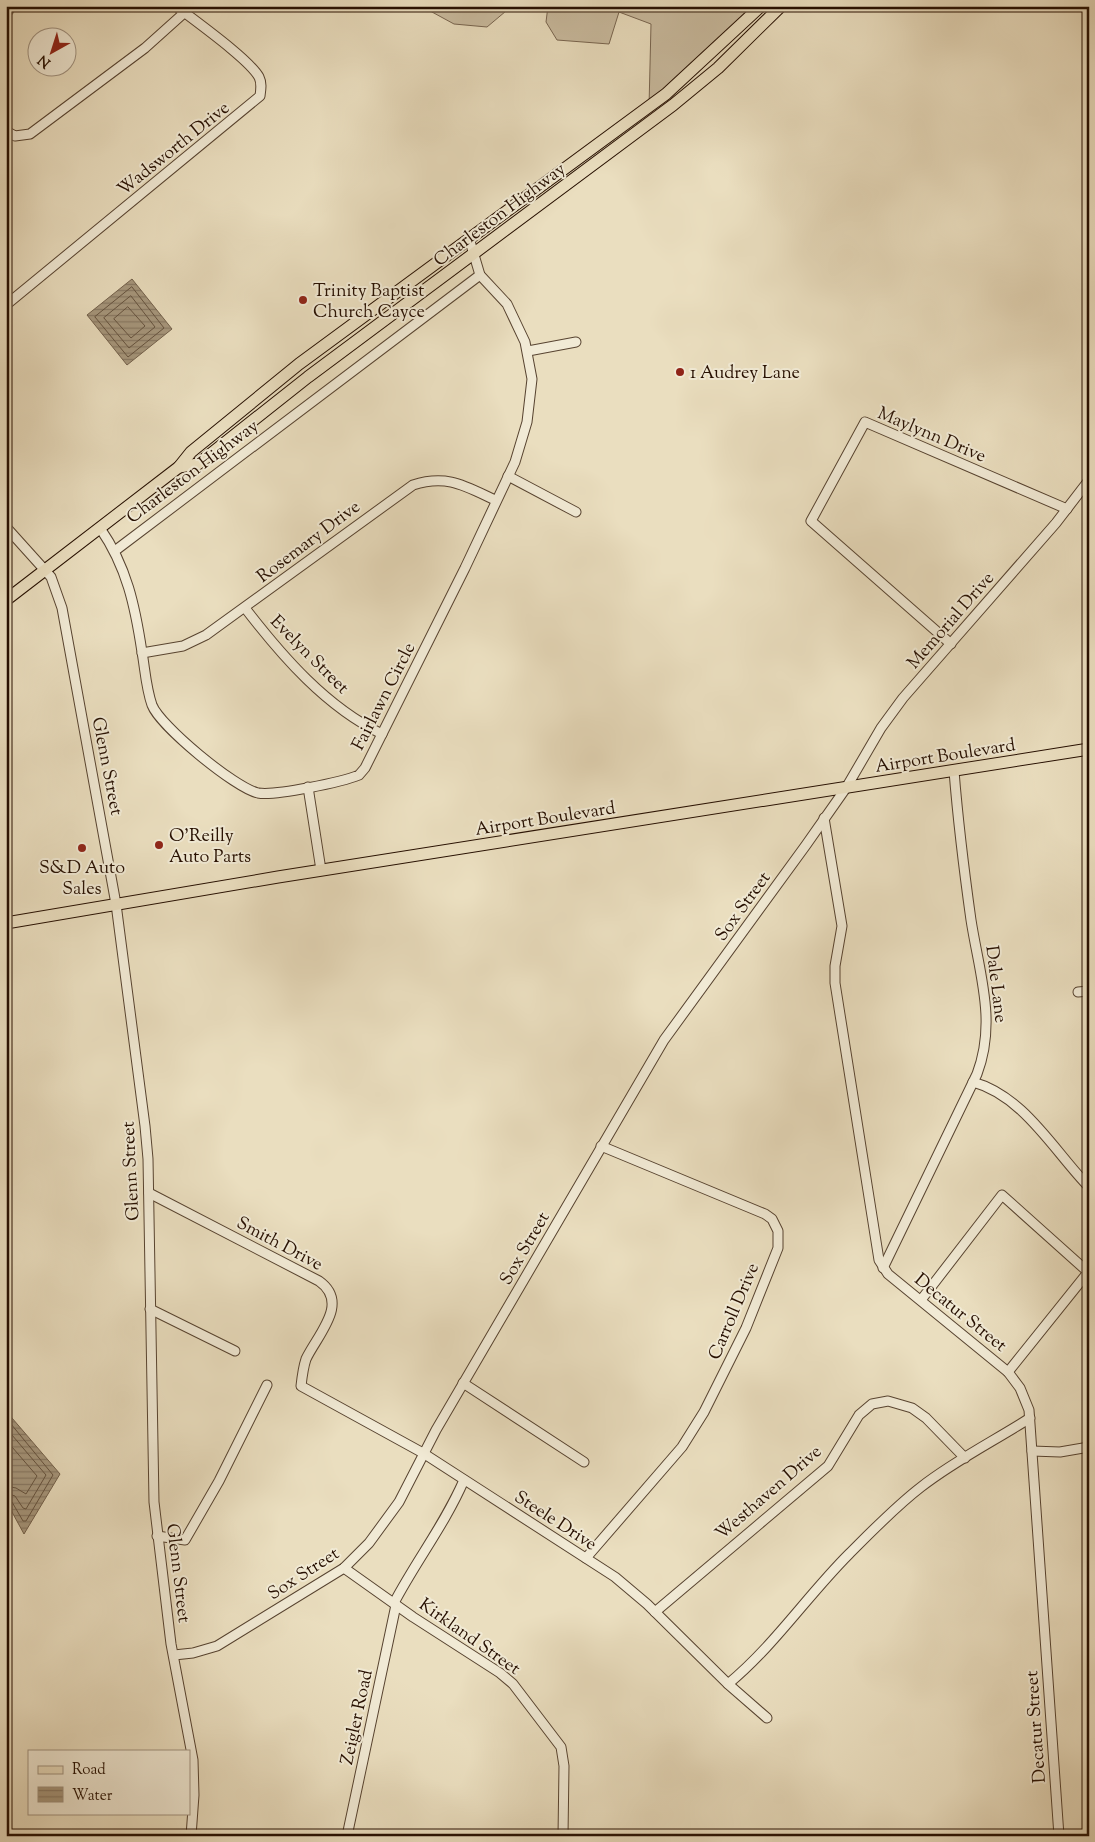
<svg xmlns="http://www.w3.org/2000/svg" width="1095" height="1842" viewBox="0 0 1095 1842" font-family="'Sorts Mill Goudy',serif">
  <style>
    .grass { fill: #c9bb9f; stroke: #786550 }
    .water { fill: url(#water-rules); stroke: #73614c }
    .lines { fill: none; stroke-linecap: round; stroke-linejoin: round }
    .shore { stroke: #665440; stroke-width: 1 }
    .minor-casing { stroke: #574330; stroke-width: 11 }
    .major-casing { stroke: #260f01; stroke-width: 13 }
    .minor { stroke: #f1ead5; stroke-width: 9 }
    .major { stroke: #eadebf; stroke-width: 11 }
    .poi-dot { fill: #8f2418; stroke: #f1ead5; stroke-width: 2 }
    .labels { text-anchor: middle; stroke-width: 4; stroke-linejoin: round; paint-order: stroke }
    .street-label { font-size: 18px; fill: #260f01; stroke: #f1ead5 }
    .poi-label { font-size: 18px; fill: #260f01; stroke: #f1ead5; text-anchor: start }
  </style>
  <defs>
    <pattern id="water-rules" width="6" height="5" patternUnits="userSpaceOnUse" patternTransform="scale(1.25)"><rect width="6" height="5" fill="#a7987e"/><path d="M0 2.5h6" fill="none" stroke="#887a65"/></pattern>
  </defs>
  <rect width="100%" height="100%" fill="#eadebf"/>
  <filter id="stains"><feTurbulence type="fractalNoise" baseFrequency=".004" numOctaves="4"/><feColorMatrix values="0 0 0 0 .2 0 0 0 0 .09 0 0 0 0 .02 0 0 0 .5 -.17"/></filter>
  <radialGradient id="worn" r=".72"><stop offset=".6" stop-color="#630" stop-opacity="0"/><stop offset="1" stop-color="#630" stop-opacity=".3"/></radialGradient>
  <g class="grass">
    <path d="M421,6h91l-25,21 -33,-3z"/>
    <path d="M548,6h210l-109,101 2,-83 -32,-12 -10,32 -52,-4 -11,-18z"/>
  </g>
  <g class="water">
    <path d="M132,279l40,50 -45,36 -40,-50z"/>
    <path d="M6,1411l54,63 -36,60 -18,-33z"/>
  </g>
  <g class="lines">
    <g class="shore">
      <path d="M132,287l32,41 -36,29 -33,-40z"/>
      <path d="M131,296l24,31 -26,21 -25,-30z"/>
      <path d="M128,307l17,19 -14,12 -17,-19z"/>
      <path d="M6,1418l47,57 -27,46h-3l-11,-19 -6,-2"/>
      <path d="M6,1428l40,47 -20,34 -3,-1 -8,-12 -9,-3"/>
      <path d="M6,1440l31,36 -11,18 -10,-6 -10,-2"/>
    </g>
    <defs>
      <g id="minor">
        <path d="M6,14l6,-8"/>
        <path d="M6,131l9,5 15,-2 115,-86 39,-35"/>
        <path d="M6,305l254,-209c1,-7 2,-13 -1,-19 -10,-18 -64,-56 -83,-71"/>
        <path d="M528,351l48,-9"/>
        <path d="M508,476l68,36"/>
        <path d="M6,527l45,50 11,31 54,296 29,222 3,33 6,343 17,142 22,116 1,35 -3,41"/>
        <path d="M100,528c27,39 35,78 42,124 3,17 4,36 10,53 8,21 83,83 106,88 18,3 84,-11 101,-18l6,-7 100,-200 50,-106 12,-40 5,-43 -7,-37 -18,-38 -27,-29 -11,-37"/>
        <path d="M116,550l364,-275"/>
        <path d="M245,608c37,48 81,99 137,126"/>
        <path d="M951,644l-140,-123 54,-99 202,87"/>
        <path d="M142,653l41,-7 23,-11 207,-150c34,-11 52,1 82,15"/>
        <path d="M308,787l13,83"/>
        <path d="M824,818l18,108 -7,40v17l44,277 9,14 120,98 12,16 9,22 30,426"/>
        <path d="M1078,992l11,-1"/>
        <path d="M973,1082c51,14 81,69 116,105"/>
        <path d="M149,1193l170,88c31,22 -1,53 -13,78 -3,9 -4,18 -5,27l122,67 192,124 32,27 81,80 39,34"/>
        <path d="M883,1268l94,-194c20,-52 2,-102 -6,-154 -7,-50 -13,-99 -17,-149"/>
        <path d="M921,1300l81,-105 86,77"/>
        <path d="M150,1309l85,42"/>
        <path d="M1008,1372l81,-101"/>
        <path d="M463,1383l121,79"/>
        <path d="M1032,1451l28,1 29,-5"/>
        <path d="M157,1536l28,4 34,-59 48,-96"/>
        <path d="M586,1558l96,-111 22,-35 42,-84 32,-80v-17l-6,-12 -7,-5 -164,-68"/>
        <path d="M344,1568l69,49 87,56 13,11 48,63 3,19 -1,70"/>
        <path d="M394,1603c22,-42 51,-79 70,-123"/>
        <path d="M655,1612l173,-146 31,-51 13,-11 16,-3 24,7 14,10 39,40"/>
        <path d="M174,1655l19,-2 24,-7 127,-78 25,-25 30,-41 37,-72 228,-390 142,-195 40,-57 35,-60 22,-30 153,-175 33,-43"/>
        <path d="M728,1684c46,-38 79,-88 121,-130 23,-23 46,-47 72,-67 33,-26 73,-46 109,-69"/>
        <path d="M347,1836l49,-231"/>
      </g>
      <g id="major">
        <path d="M179,467l19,-3 110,-87 365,-272 45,-37 63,-62"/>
        <path d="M6,600l173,-133 12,-15 108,-88 367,-270 95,-88"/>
        <path d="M6,923l272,-46 811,-128"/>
      </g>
    </defs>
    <use href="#minor" class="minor-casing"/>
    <use href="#major" class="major-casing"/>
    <use href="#minor" class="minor"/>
    <use href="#major" class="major"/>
  </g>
  <g class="poi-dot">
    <circle cx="303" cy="300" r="5"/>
    <circle cx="680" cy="372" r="5"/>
    <circle cx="159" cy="845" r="5"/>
    <circle cx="82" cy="848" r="5"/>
  </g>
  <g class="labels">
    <g class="street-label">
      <text transform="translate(173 148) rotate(-39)" y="6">Wadsworth Drive</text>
      <text transform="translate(499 214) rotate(-37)" y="6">Charleston Highway</text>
      <text transform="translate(932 434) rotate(23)" y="6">Maylynn Drive</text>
      <text transform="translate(192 471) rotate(-37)" y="6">Charleston Highway</text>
      <text transform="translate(308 541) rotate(-37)" y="6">Rosemary Drive</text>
      <text transform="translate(950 620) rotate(-49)" y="6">Memorial Drive</text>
      <text transform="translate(310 654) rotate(45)" y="6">Evelyn Street</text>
      <text transform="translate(383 696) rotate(-63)" y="6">Fairlawn Circle</text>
      <text transform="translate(945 755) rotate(-9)" y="6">Airport Boulevard</text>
      <text transform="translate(108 766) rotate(79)" y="6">Glenn Street</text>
      <text transform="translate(545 818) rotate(-9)" y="6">Airport Boulevard</text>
      <text transform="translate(742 906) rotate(-54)" y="6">Sox Street</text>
      <text transform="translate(997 984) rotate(83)" y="6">Dale Lane</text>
      <text transform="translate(130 1171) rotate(-93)" y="6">Glenn Street</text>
      <text transform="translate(280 1243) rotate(28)" y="6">Smith Drive</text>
      <text transform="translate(524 1248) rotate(-60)" y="6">Sox Street</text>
      <text transform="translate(733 1311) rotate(-67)" y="6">Carroll Drive</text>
      <text transform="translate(961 1312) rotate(39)" y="6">Decatur Street</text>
      <text transform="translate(768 1492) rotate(-41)" y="6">Westhaven Drive</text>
      <text transform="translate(556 1520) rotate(33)" y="6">Steele Drive</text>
      <text transform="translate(179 1573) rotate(83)" y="6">Glenn Street</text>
      <text transform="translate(303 1573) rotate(-33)" y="6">Sox Street</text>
      <text transform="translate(470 1636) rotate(35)" y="6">Kirkland Street</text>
      <text transform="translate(356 1717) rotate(-78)" y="6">Zeigler Road</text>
      <text transform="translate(1035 1727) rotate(-94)" y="6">Decatur Street</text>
    </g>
    <g class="poi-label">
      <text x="313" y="296">Trinity Baptist<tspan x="313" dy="21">Church Cayce</tspan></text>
      <text x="690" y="378">1 Audrey Lane</text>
      <text x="169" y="841">O'Reilly<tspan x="169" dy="21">Auto Parts</tspan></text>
      <text x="82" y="873" text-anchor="middle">S&amp;D Auto<tspan x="82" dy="21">Sales</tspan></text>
    </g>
  </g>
  <rect width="1095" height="1842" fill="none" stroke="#eadebf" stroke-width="25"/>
  <rect x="8" y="8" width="1080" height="1827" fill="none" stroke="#260f01" stroke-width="2.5"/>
  <rect x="12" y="12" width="1070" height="1817" fill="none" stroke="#260f01"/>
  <rect x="28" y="1750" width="162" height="65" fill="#f1ead5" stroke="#a09280"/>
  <rect x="38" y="1766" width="25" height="8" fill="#eadebf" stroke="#a09280"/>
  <text x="72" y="1774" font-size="15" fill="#260f01">Road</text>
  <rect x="38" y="1787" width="25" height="15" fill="url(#water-rules)" stroke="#a09280"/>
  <text x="72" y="1800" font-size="15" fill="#260f01">Water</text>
  <g transform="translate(52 52) rotate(219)"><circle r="24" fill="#f1ead5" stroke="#a09280"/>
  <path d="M0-4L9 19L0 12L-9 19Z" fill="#8f2418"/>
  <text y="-8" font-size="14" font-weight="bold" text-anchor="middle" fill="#260f01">N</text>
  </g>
  <rect width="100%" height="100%" filter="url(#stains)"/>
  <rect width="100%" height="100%" fill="url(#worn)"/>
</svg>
